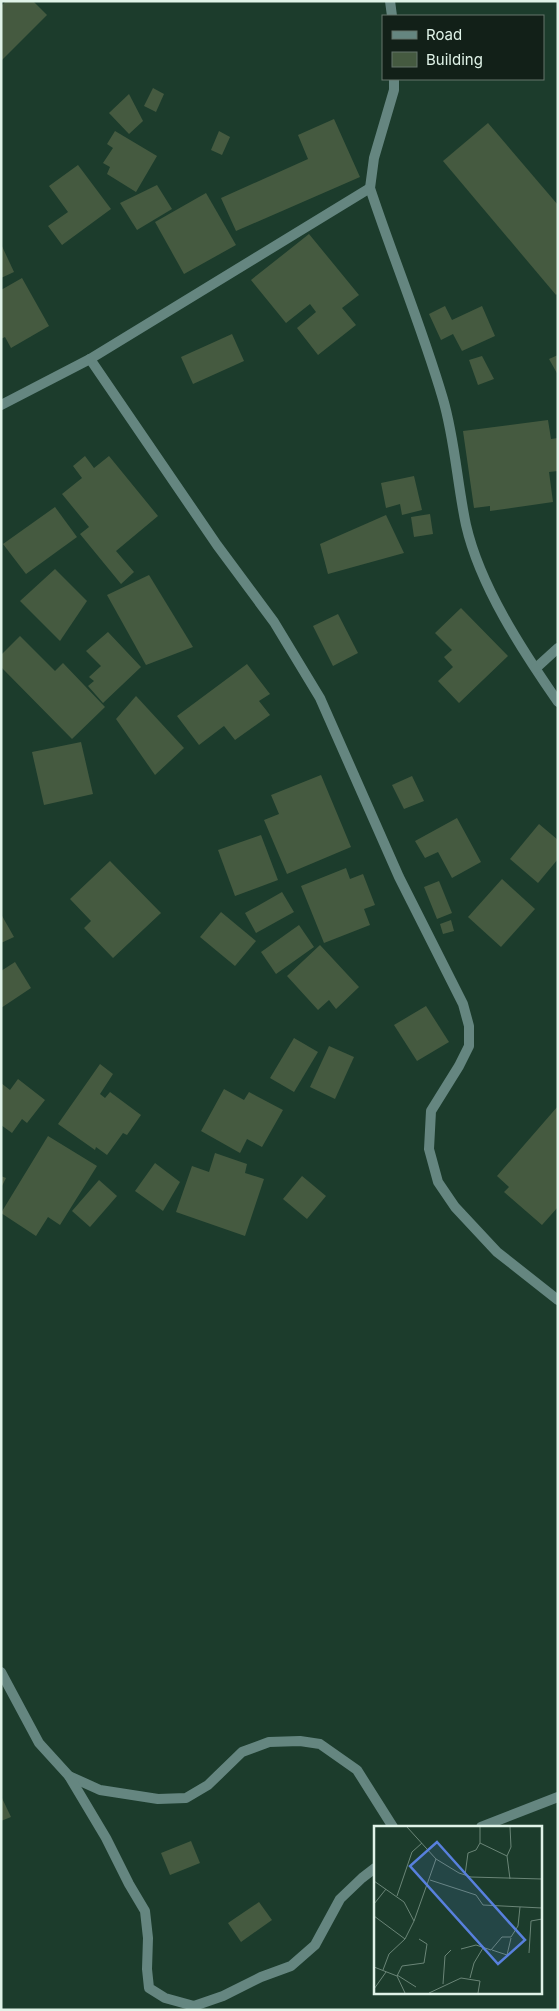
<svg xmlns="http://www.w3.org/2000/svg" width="559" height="2011" viewBox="0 0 559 2011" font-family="Inter,sans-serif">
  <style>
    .building { fill: #455a40 }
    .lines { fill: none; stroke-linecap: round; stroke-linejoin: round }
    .street { stroke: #658680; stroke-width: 10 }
    .inset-road { fill: none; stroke: #6a8577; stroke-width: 1 }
    .view { fill: #5880dd; fill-opacity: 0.15; stroke: #5880dd; stroke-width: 2.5 }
    .inset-edge { fill: none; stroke: #e0f3e8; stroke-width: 2.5 }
  </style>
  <rect width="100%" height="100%" fill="#1c3c2c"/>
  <g class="building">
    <path d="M6,1h27l14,14 -46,46v-55z"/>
    <path d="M153,88l11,6 -8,18 -12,-6z"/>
    <path d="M129,94l14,27 -14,13 -20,-21z"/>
    <path d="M334,119l26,58 -124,54 -15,-33 87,-39 -10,-24z"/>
    <path d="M488,123l70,82v88l-2,2 -113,-134z"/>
    <path d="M115,131l42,25 -21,36 -29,-18 3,-7 -7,-4 10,-15 -6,-4z"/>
    <path d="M219,131l11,6 -8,18 -11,-5z"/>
    <path d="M78,165l33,44 -49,36 -14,-19 20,-14 -19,-26z"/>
    <path d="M157,185l15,24 -35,21 -17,-27z"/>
    <path d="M206,193l30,52 -52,29 -29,-52z"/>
    <path d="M309,234l50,61 -17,13 14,17 -38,30 -21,-27 19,-16 -6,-8 -24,19 -35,-43z"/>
    <path d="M1,244l13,28 -13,6z"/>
    <path d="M22,278l27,48 -38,22 -6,-11 -4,2v-49z"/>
    <path d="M445,306l7,14 30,-14 13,30 -33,15 -9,-17 -12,6 -12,-26z"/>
    <path d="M232,334l12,27 -51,23 -12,-27z"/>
    <path d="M558,355v20l-9,-16z"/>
    <path d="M482,356l12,23 -16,6 -9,-25z"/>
    <path d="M548,420l3,19 7,-1v33l-9,1 4,30 -63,9v-5l-16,2 -11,-77z"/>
    <path d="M85,456l9,12 15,-12 49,60 -42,35 18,21 -13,12 -41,-50 9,-7 -27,-33 20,-16 -9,-12z"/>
    <path d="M414,476l8,34 -20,5 -2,-11 -14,4 -5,-25z"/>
    <path d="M55,507l22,30 -51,37 -23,-30z"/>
    <path d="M430,514l3,20 -19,3 -3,-20z"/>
    <path d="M386,515l18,38 -76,21 -8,-30z"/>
    <path d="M55,569l32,32 -27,40 -40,-40z"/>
    <path d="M149,575l44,72 -47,18 -39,-70z"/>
    <path d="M461,608l47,48 -49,47 -21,-22 15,-14 -9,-10 8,-7 -17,-17z"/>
    <path d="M338,614l20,39 -25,13 -20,-40z"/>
    <path d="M108,632l33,35 -38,36 -15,-17 6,-5 -5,-4 12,-11 -15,-15z"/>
    <path d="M20,636l35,35 8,-8 42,44 -33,32 -71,-72v-12z"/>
    <path d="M247,664l23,30 -11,7 11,14 -35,25 -11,-14 -25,19 -22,-29z"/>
    <path d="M136,696l48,52 -29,27 -39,-56z"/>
    <path d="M81,742l12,52 -49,11 -12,-53z"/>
    <path d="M321,775l30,72 -64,27 -23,-54 15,-6 -8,-19z"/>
    <path d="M412,776l12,25 -20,8 -12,-24z"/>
    <path d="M457,818l24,44 -29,16 -14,-26 -13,6 -10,-17z"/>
    <path d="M539,824l19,16v19l-20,24 -28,-24z"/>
    <path d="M261,835l17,45 -43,16 -17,-46z"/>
    <path d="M110,861l51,52 -48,45 -29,-30 7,-7 -21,-22z"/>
    <path d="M346,868l4,11 13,-5 12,31 -11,4 6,16 -46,18 -23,-57z"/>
    <path d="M502,879l33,30 -34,38 -33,-30z"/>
    <path d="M439,881l13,32 -15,6 -13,-32z"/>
    <path d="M282,892l12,20 -38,21 -11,-20z"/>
    <path d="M221,912l35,29 -21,25 -35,-29z"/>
    <path d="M1,914l13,23 -13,6z"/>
    <path d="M451,920l3,11 -11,3 -3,-10z"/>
    <path d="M299,925l15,22 -38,27 -15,-22z"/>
    <path d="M320,945l39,42 -23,22 -7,-9 -11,10 -31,-34z"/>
    <path d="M15,962l16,26 -30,20v-37z"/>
    <path d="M426,1006l23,36 -32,19 -23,-36z"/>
    <path d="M294,1038l24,14 -24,40 -24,-14z"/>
    <path d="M329,1046l25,11 -19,42 -25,-12z"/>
    <path d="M100,1064l13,10 -13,20 5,4 5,-6 31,23 -14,20 -4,-2 -16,22 -11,-8 -1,3 -37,-26z"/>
    <path d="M18,1079l27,21 -18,23 -5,-4 -10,14 -11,-8v-42l9,7z"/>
    <path d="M224,1089l20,11 5,-8 34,18 -21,37 -15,-8 -7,14 -39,-22z"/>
    <path d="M558,1106v101l-16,18 -38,-33 5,-5 -12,-11z"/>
    <path d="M48,1136l49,30 -37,59 -12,-8 -12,19 -35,-23z"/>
    <path d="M215,1153l32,11 -2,9 19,6 -19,57 -69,-24 16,-46 17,6z"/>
    <path d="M155,1163l25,19 -17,29 -28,-20z"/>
    <path d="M1,1176l5,2 -5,10z"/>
    <path d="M302,1176l24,20 -19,23 -24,-20z"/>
    <path d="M99,1180l18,16 -27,31 -18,-16z"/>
    <path d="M1,1796l10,21 -10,4z"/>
    <path d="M191,1841l9,22 -30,12 -9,-22z"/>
    <path d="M259,1902l13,18 -31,22 -13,-19z"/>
  </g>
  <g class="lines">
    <g class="street">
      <path d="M390,1l2,15"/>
      <path d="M394,79v11l-20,68 -4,30c23,70 52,139 73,211 12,41 14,84 23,126 14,61 56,125 92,177"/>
      <path d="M90,359l127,186 57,77 46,76 79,179 64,127 6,22v20l-10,20 -28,45 -2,38 9,33 17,25 42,45 61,48"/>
      <path d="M1,405l89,-46 280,-171"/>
      <path d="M536,668l22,-20"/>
      <path d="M1,1672l38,71 30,33 31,14 58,9 28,-1 22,-13 34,-33 27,-10 31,-1 20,3 37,26 36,57"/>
      <path d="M69,1776l37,62 23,46 16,27 3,27 -1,31 2,19 16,10 29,8 29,-10 38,-19 30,-11 24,-21 25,-46 22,-21 13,-10"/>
      <path d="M481,1827l77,-30"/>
    </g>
  </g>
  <g transform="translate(374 1826)">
    <rect width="168" height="168" fill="#1c3c2c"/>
    <path class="inset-road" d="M33,1l29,32 23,14 12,4 71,2M106,17l27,13M91,49l3,-22 8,-3 4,-7v-16M136,53l-3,-23 4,-9 -1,-20M56,54l46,15 7,10 59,3M0,55l30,21 10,19M23,70l15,-44 10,-9M0,78l12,-15M0,90l31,23M87,123l15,-4 15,5 11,-13h9l7,-11 2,-19M118,124l15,5 4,-17M155,127l2,-32 11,-2M0,141l23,9 8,17M9,144l6,-16 16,-15 9,-18 22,-62M23,149l19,12M23,150l5,-10 22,-3 3,-19 -8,-5M96,152l4,-15 9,-15M69,158l2,-28 6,-6M0,163l12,-17M55,167l32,-15 19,3 -2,12"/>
    <path class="view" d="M63,16l88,98 -27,24 -88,-98z"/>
    <rect width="168" height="168" class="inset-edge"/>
  </g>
  <rect width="559" height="2011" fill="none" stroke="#e0f3e8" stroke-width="5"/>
  <rect x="382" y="15" width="162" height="65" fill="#122018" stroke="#64746b"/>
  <rect x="392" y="31" width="25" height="8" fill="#658680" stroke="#64746b"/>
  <text x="426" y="40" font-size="15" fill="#e0f3e8">Road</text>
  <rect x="392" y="52" width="25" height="15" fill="#455a40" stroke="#64746b"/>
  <text x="426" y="65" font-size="15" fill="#e0f3e8">Building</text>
</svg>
